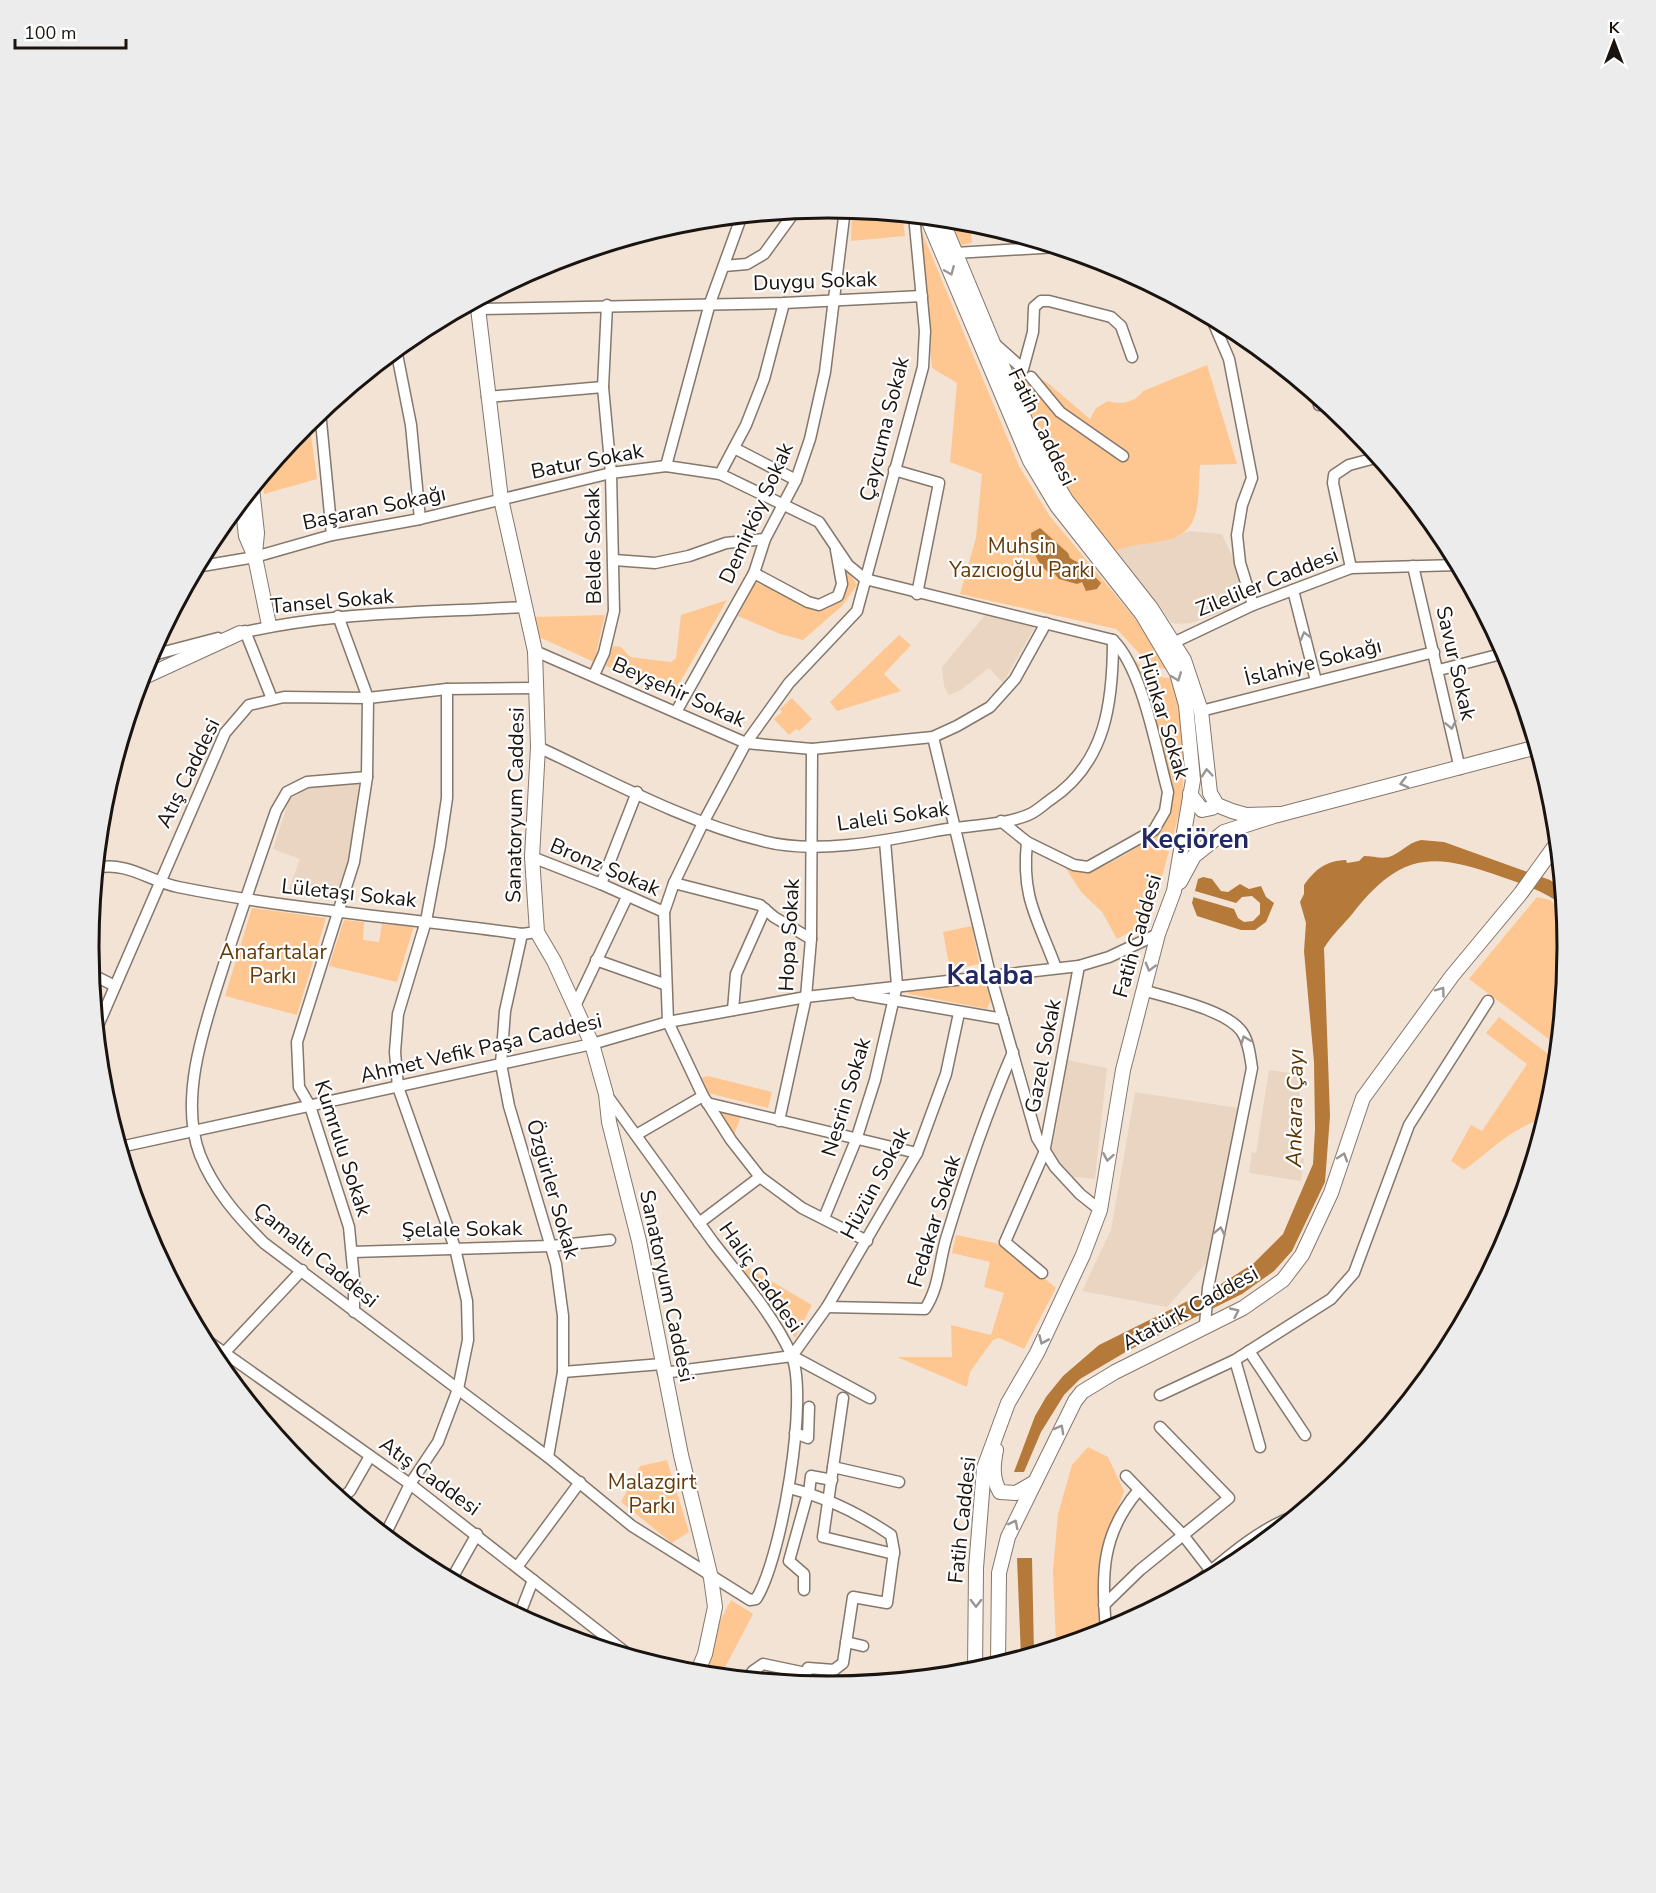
<svg xmlns="http://www.w3.org/2000/svg" width="1656" height="1893" viewBox="0 0 1656 1893" font-family="'Nunito Sans',sans-serif">
  <style>
    .built { fill: #ead5c2 }
    .green { fill: #fec792 }
    .water { fill: #b5793a }
    .pier { fill: #f3e3d5 }
    .lines { fill: none; stroke-linecap: round; stroke-linejoin: round }
    .minor-casing { stroke: #84776b; stroke-width: 13 }
    .major-casing { stroke: #84776b; stroke-width: 16 }
    .minor { stroke: #fff; stroke-width: 10 }
    .major { stroke: #fff; stroke-width: 14 }
    .oneway { stroke: #989593 }
    .labels { text-anchor: middle; stroke-width: 4.5; stroke-linejoin: round; paint-order: stroke }
    .street-label { font-size: 21px; fill: #1a1410; stroke: #fff }
    .park-label { font-size: 21px; fill: #643b08; stroke: #fff }
    .water-label { font-size: 22px; font-style: italic; fill: #5b3300; stroke: #fff }
    .district-label { font-size: 27px; font-weight: bold; fill: #222861; stroke: #fff }
    .rim { fill: none; stroke: #1a1410; stroke-width: 3 }
  </style>
  <rect width="100%" height="100%" fill="#f3e3d5"/>
  <g class="built">
    <path d="M1189,531l33,3 18,40 2,23 -3,7 -7,5 -41,14 -15,1 -5,-2 -55,-71 14,-6 36,-4z"/>
    <path d="M986,614l47,10v6l-30,53 -14,-15 -28,22 -12,5 -5,-9 -2,-19z"/>
    <path d="M340,783h19l-10,72 -13,47 -49,-8 13,-35 -27,-10 16,-49 19,-12z"/>
    <path d="M1068,1060l39,8 -12,111 -21,-2 -14,-12 -8,-16z"/>
    <path d="M1269,1070l29,4 4,49 -5,35 7,1 -3,22 -52,-8 3,-21 4,1z"/>
    <path d="M1135,1092l103,16 -31,154 -40,45 -85,-16 29,-61z"/>
  </g>
  <g class="green">
    <path d="M852,209l50,5 3,22 -54,5z"/>
    <path d="M945,219l14,1 1,8 10,-1 2,16 -16,3z"/>
    <path d="M919,225l100,241 30,49 93,112 26,42c-18,2 -38,-28 -52,-40l-156,-35 16,-56 6,-64 -32,-12 7,-79 -25,-15z"/>
    <path d="M1001,354l48,30 41,35 6,-11 12,-7c13,4 26,2 35,-10l64,-26 30,99 -37,1c-3,37 4,71 -42,77 -15,3 -28,2 -42,9l-30,-32 -43,-65z"/>
    <path d="M309,420l8,59 -53,15 -2,-18z"/>
    <path d="M841,561l16,24 -15,21 -39,34 -23,-6 -42,-18 17,-34 62,27h10l12,-8z"/>
    <path d="M727,600l-52,91 -12,2 -57,-27 7,-20 8,1 9,10 41,5 5,-4 5,-43z"/>
    <path d="M605,615l-11,47 -55,-25 -5,-20z"/>
    <path d="M899,635l12,10 -27,29 17,17 -64,20 -7,-9z"/>
    <path d="M1131,657c14,13 23,21 42,21l9,31 1,90 -33,123 -33,17 -15,-27 -21,-20 -16,-25c7,2 17,6 23,5 15,-3 68,-33 75,-47 5,-9 7,-21 9,-31z"/>
    <path d="M792,698l20,21 -13,12 -3,-2 -7,6 -15,-16 8,-7 -2,-3z"/>
    <path d="M1537,897l13,3 14,12 3,35 -9,99 -89,-67z"/>
    <path d="M252,908l74,10 -29,97 -72,-19z"/>
    <path d="M344,920l20,2 -1,18 16,2 3,-18 32,2 -17,56 -68,-16z"/>
    <path d="M972,926l7,38 -29,6 -7,-38z"/>
    <path d="M983,981l5,4 3,15 -4,9 -78,-15 -4,-4z"/>
    <path d="M1499,1017l57,43 -3,31 -8,28c-33,7 -55,33 -81,51l-13,-9 20,-36 11,6 45,-67 -41,-31z"/>
    <path d="M708,1076l64,16 -4,16 -60,-15 -8,-15z"/>
    <path d="M724,1110l18,4 -8,21 -13,-18z"/>
    <path d="M956,1235l49,10 51,43 -32,61 -25,-11 -6,2 -23,32 -3,15 -70,-30h55l-1,-32 40,10 13,-42 -20,-6 6,-25 -38,-9z"/>
    <path d="M749,1268l63,37 -17,33 -22,-32 -30,-34z"/>
    <path d="M1088,1447l20,10 16,34 -23,63 -2,79 -43,13 -3,-76 5,-56 14,-49z"/>
    <path d="M667,1460l22,72 -17,11 -51,-41 19,-36z"/>
    <path d="M731,1600l22,14 -32,61 -18,-1 12,-43z"/>
  </g>
  <g class="water">
    <path d="M1040,528l28,25 2,5 14,8 17,17 -4,6 -11,2 -4,-9 -5,2 -18,-5 -6,-7 -4,1c-13,-10 -17,-24 -18,-40z"/>
    <path d="M1421,840l23,2 106,38 12,8 2,19c-17,-15 -42,-23 -62,-30 -69,-25 -101,-25 -149,36 -10,12 -20,21 -29,35l6,168 -5,66 -33,69 -18,20 -32,23 -113,56 -49,29 -16,16 -23,37 -17,40h-10l21,-56 11,-19 17,-21 36,-31 119,-59 36,-23 29,-29 30,-70 2,-35 -1,-67 -10,-111 2,-28 -6,-21 4,-8v-9c12,-16 21,-24 42,-25l1,3 12,-2 5,-5c9,0 17,3 25,1 12,-4 18,-14 32,-17z"/>
    <path d="M1203,877l9,2 9,12 7,1 12,-8 9,5 12,-3 5,11 8,6 -8,19 -11,8h-14l-44,-14 -5,-13 6,-24z"/>
    <path d="M1017,1558h15l2,95 -13,4z"/>
  </g>
  <path class="pier" d="M1195,891l41,12 6,-6 10,-1 8,7v11l-7,7 -9,1 -6,-4 -4,-9 -41,-12z"/>
  <g class="lines">
    <defs>
      <g id="minor">
        <path d="M955,253l103,-6"/>
        <path d="M724,266l23,-2 17,-10 32,-44"/>
        <path d="M479,309l305,-6 138,-7"/>
        <path d="M1211,317l18,42 23,119 -10,27 -5,30 3,28 13,42"/>
        <path d="M994,343l29,26 10,-37 1,-25 7,-6h8l62,16 10,9 11,31"/>
        <path d="M396,349l15,76 9,94"/>
        <path d="M1031,377l29,35 63,44"/>
        <path d="M1317,396l2,9"/>
        <path d="M487,397l116,-10"/>
        <path d="M320,411l12,124"/>
        <path d="M734,448l62,32"/>
        <path d="M666,466l44,-163 32,-88"/>
        <path d="M894,470l45,13 -22,111"/>
        <path d="M720,474l26,-49 18,-46 20,-76"/>
        <path d="M614,560l41,3 34,-7 37,-13 39,-4"/>
        <path d="M1413,566l47,203"/>
        <path d="M196,567l59,-10 77,-22 88,-16 191,-46 55,-7 54,8 99,48 29,43 17,14 248,61c30,30 43,109 55,152l-3,19 -11,19 -66,37 -14,-2 -47,-23 -26,-21"/>
        <path d="M1351,568l-18,-85 1,-8 15,-10 30,-8"/>
        <path d="M754,573l54,29 11,3 19,-9 4,-12 -6,-34"/>
        <path d="M1293,590l23,91"/>
        <path d="M338,616l30,82 -1,79 -13,85 -57,180 2,45 11,19 39,121 5,52v33"/>
        <path d="M245,631l27,68"/>
        <path d="M233,635c95,-24 193,-22 290,-28"/>
        <path d="M1175,642l78,-37 98,-37 107,-3"/>
        <path d="M535,651l211,92 66,6 121,-12 24,-11 33,-19 25,-28 31,-56"/>
        <path d="M149,656l69,-18"/>
        <path d="M1439,670l66,-17"/>
        <path d="M594,675l10,-22 10,-42 -3,-138 -8,-86 4,-82"/>
        <path d="M1201,711l233,-59"/>
        <path d="M676,712l78,-139 11,-34 31,-59 14,-41 15,-67 20,-163"/>
        <path d="M933,737l57,237 47,164 18,29 25,27 20,16"/>
        <path d="M538,747c73,34 147,75 225,94 50,13 117,1 167,-9 31,-7 68,-5 98,-17 8,-3 15,-10 22,-15 56,-37 63,-98 63,-160"/>
        <path d="M367,777l-60,5 -20,10 -11,19c-17,49 -34,98 -50,147 -18,58 -49,137 -26,197 14,35 38,62 64,88l284,214 84,69 118,74 6,-1c25,-38 54,-204 35,-245 -19,-41 -51,-77 -78,-112 -36,-49 -71,-99 -107,-148"/>
        <path d="M1027,842c-6,56 11,77 29,126"/>
        <path d="M532,857l69,27 63,28"/>
        <path d="M96,868c31,-7 53,13 82,19 114,23 229,31 344,47l15,-2"/>
        <path d="M674,883l86,22 14,12 37,22"/>
        <path d="M601,884l36,-92"/>
        <path d="M522,934l-17,77 -4,53 8,42 47,158 7,52v56l-15,85"/>
        <path d="M596,960l68,24"/>
        <path d="M91,974l24,12"/>
        <path d="M1143,990c26,8 84,20 99,42 7,10 8,24 10,36l-44,220 -3,37"/>
        <path d="M858,994l145,25"/>
        <path d="M575,1006l52,-109"/>
        <path d="M733,1010l3,-36 29,-65"/>
        <path d="M97,1028l128,-295 24,-28 35,-8 84,1 79,-9 90,-1"/>
        <path d="M707,1103l210,50"/>
        <path d="M779,1121l27,-124 5,-58 1,-190"/>
        <path d="M636,1135l67,-39"/>
        <path d="M120,1147l472,-103 76,-22 138,-25 273,-31 30,-9 49,-23"/>
        <path d="M824,1218l32,-78 19,-60 22,-95 -12,-144"/>
        <path d="M699,1223l61,-46"/>
        <path d="M867,1241l-65,-33 -42,-31 -29,-37 -28,-44 -35,-74 -4,-110 10,-29 29,-60 43,-80 43,-60 68,-72 66,-244 2,-36 -11,-116"/>
        <path d="M352,1252l199,-6 59,-6"/>
        <path d="M1042,1273l-37,-31 39,-89 35,-187"/>
        <path d="M827,1307l98,2c14,-21 14,-46 21,-70 19,-63 41,-127 67,-187"/>
        <path d="M202,1337l208,147 219,171"/>
        <path d="M1249,1351l56,84"/>
        <path d="M224,1353l78,-83"/>
        <path d="M792,1356l35,-49 90,-154 29,-79 13,-61"/>
        <path d="M792,1356l78,42"/>
        <path d="M1235,1360l25,87"/>
        <path d="M563,1372l99,-8"/>
        <path d="M663,1373l129,-17"/>
        <path d="M1160,1395l75,-35 96,-61 23,-26 55,-148 79,-124"/>
        <path d="M843,1398l-20,139 71,17"/>
        <path d="M795,1433l13,5 1,-31"/>
        <path d="M833,1467l66,15"/>
        <path d="M1126,1476l57,59 31,40"/>
        <path d="M789,1488c37,9 71,26 102,47l3,16 -7,52 -34,-6 -10,66 -9,7 -26,-2 -5,16"/>
        <path d="M809,1493l2,-17 21,4"/>
        <path d="M341,1499l9,-8 20,-35"/>
        <path d="M385,1535l25,-51 28,-42 20,-53 10,-49 -1,-39 -12,-53 -57,-161 -3,-35 3,-38 28,-93 14,-75 7,-48v-109"/>
        <path d="M517,1567l63,-85"/>
        <path d="M451,1580l26,-46"/>
        <path d="M1194,1585c29,-24 63,-55 98,-68"/>
        <path d="M804,1590v-16l-15,-13 17,-61"/>
        <path d="M1104,1605l36,-35 89,-72 -69,-71"/>
        <path d="M519,1616l14,-36"/>
        <path d="M1106,1631c-4,-55 -6,-95 32,-140"/>
        <path d="M846,1642l17,4"/>
        <path d="M748,1678l5,-7 10,-7 43,9"/>
      </g>
      <g id="major">
        <path d="M927,217l103,244 27,45 85,108 35,59 9,32 7,75 -19,111 -16,43 -35,136 -23,140 -17,45 -46,98 -29,50 -24,65 -8,100 -1,103"/>
        <path d="M941,218l99,238 26,44 85,108 33,52 17,51 9,82 7,12 15,6 14,4 35,-1"/>
        <path d="M477,300l24,199 34,152 3,96 -6,110 5,75 17,29 38,83 14,50 3,28 30,119 42,214 30,123 4,29 -10,47 -8,19"/>
        <path d="M252,488l5,45 -2,21"/>
        <path d="M242,501l4,35 9,21 14,68"/>
        <path d="M140,679l100,-46"/>
        <path d="M1190,794l12,16 10,-2 3,-6"/>
        <path d="M1180,882l14,-26 30,-24 50,-16 263,-69"/>
        <path d="M996,1450c-3,15 -4,29 4,42l16,1 19,-11"/>
        <path d="M998,1664l1,-91 9,-36 67,-136 7,-9 33,-20 128,-64 40,-28 19,-25 29,-62 32,-95 89,-122 69,-83 36,-50"/>
      </g>
    </defs>
    <use href="#minor" class="minor-casing"/>
    <use href="#major" class="major-casing"/>
    <use href="#minor" class="minor"/>
    <use href="#major" class="major"/>
  </g>
  <defs><path id="oneway-chevron" d="M-2-3.5L2.5 0L-2 3.5" fill="none" stroke-width="1.6" stroke-linecap="round" stroke-linejoin="round" transform="scale(1.5)"/></defs>
  <g class="oneway">
    <use href="#oneway-chevron" transform="translate(950 271) rotate(67)"/>
    <use href="#oneway-chevron" transform="translate(1305 636) rotate(-104)"/>
    <use href="#oneway-chevron" transform="translate(1177 677) rotate(69)"/>
    <use href="#oneway-chevron" transform="translate(1451 725) rotate(78)"/>
    <use href="#oneway-chevron" transform="translate(1207 773) rotate(-95)"/>
    <use href="#oneway-chevron" transform="translate(1404 783) rotate(166)"/>
    <use href="#oneway-chevron" transform="translate(1150 967) rotate(105)"/>
    <use href="#oneway-chevron" transform="translate(1441 991) rotate(-54)"/>
    <use href="#oneway-chevron" transform="translate(1245 1040) rotate(-111)"/>
    <use href="#oneway-chevron" transform="translate(1108 1157) rotate(100)"/>
    <use href="#oneway-chevron" transform="translate(1343 1157) rotate(-72)"/>
    <use href="#oneway-chevron" transform="translate(1220 1231) rotate(-79)"/>
    <use href="#oneway-chevron" transform="translate(1235 1312) rotate(-25)"/>
    <use href="#oneway-chevron" transform="translate(1043 1340) rotate(114)"/>
    <use href="#oneway-chevron" transform="translate(1060 1429) rotate(-61)"/>
    <use href="#oneway-chevron" transform="translate(1014 1524) rotate(-63)"/>
    <use href="#oneway-chevron" transform="translate(976 1603) rotate(90)"/>
  </g>
  <g class="labels">
    <g class="street-label">
      <text transform="translate(815 281) rotate(-2)" y="7">Duygu Sokak</text>
      <text transform="translate(1042 427) rotate(64)" y="7">Fatih Caddesi</text>
      <text transform="translate(884 429) rotate(-76)" y="7">Çaycuma Sokak</text>
      <text transform="translate(587 461) rotate(-11)" y="7">Batur Sokak</text>
      <text transform="translate(374 508) rotate(-12)" y="7">Başaran Sokağı</text>
      <text transform="translate(756 513) rotate(-66)" y="7">Demirköy Sokak</text>
      <text transform="translate(593 546) rotate(-91)" y="7">Belde Sokak</text>
      <text transform="translate(1267 582) rotate(-22)" y="7">Zileliler Caddesi</text>
      <text transform="translate(332 601) rotate(-5)" y="7">Tansel Sokak</text>
      <text transform="translate(1313 662) rotate(-14)" y="7">İslahiye Sokağı</text>
      <text transform="translate(1456 663) rotate(77)" y="7">Savur Sokak</text>
      <text transform="translate(679 692) rotate(24)" y="7">Beyşehir Sokak</text>
      <text transform="translate(1164 716) rotate(73)" y="7">Hünkar Sokak</text>
      <text transform="translate(188 773) rotate(-64)" y="7">Atış Caddesi</text>
      <text transform="translate(515 805) rotate(-89)" y="7">Sanatoryum Caddesi</text>
      <text transform="translate(893 816) rotate(-8)" y="7">Laleli Sokak</text>
      <text transform="translate(605 867) rotate(23)" y="7">Bronz Sokak</text>
      <text transform="translate(349 893) rotate(6)" y="7">Lületaşı Sokak</text>
      <text transform="translate(789 935) rotate(-87)" y="7">Hopa Sokak</text>
      <text transform="translate(1137 936) rotate(-74)" y="7">Fatih Caddesi</text>
      <text transform="translate(481 1048) rotate(-13)" y="7">Ahmet Vefik Paşa Caddesi</text>
      <text transform="translate(1043 1056) rotate(-79)" y="7">Gazel Sokak</text>
      <text transform="translate(846 1097) rotate(-73)" y="7">Nesrin Sokak</text>
      <text transform="translate(343 1148) rotate(72)" y="7">Kumrulu Sokak</text>
      <text transform="translate(875 1183) rotate(-62)" y="7">Hüzün Sokak</text>
      <text transform="translate(553 1189) rotate(74)" y="7">Özgürler Sokak</text>
      <text transform="translate(934 1221) rotate(-73)" y="7">Fedakar Sokak</text>
      <text transform="translate(462 1229) rotate(-1)" y="7">Şelale Sokak</text>
      <text transform="translate(316 1255) rotate(39)" y="7">Çamaltı Caddesi</text>
      <text transform="translate(761 1277) rotate(55)" y="7">Haliç Caddesi</text>
      <text transform="translate(667 1286) rotate(78)" y="7">Sanatoryum Caddesi</text>
      <text transform="translate(1190 1308) rotate(-29)" y="7">Atatürk Caddesi</text>
      <text transform="translate(430 1476) rotate(36)" y="7">Atış Caddesi</text>
      <text transform="translate(962 1520) rotate(-84)" y="7">Fatih Caddesi</text>
    </g>
    <g class="park-label">
      <text x="1022" y="553">Muhsin<tspan x="1022" dy="24">Yazıcıoğlu Parkı</tspan></text>
      <text x="273" y="959">Anafartalar<tspan x="273" dy="24">Parkı</tspan></text>
      <text x="652" y="1489">Malazgirt<tspan x="652" dy="24">Parkı</tspan></text>
    </g>
    <g class="water-label">
      <text transform="translate(1294 1108) rotate(-89)" y="8">Ankara Çayı</text>
    </g>
    <g class="district-label">
      <text x="1195" y="848">Keçiören</text>
      <text x="990" y="984">Kalaba</text>
    </g>
  </g>
  <path d="M0 0H1656V1893H0ZM99 947a729 729 0 1 1 1458 0a729 729 0 1 1-1458 0Z" fill="#edecec" fill-rule="evenodd"/>
  <path class="rim" d="M99 947a729 729 0 1 1 1458 0a729 729 0 1 1-1458 0Z"/>
  <g transform="translate(1614 42)" stroke="#ffffff" stroke-width="4.5" paint-order="stroke">
  <path d="M0-4.5L10 22L0 15L-10 22Z" fill="#1a1410"/>
  <text y="-9" font-size="16" font-weight="bold" text-anchor="middle" fill="#1a1410">K</text>
  </g>
  <path d="M15 39v9h111v-9" fill="none" stroke="#1a1410" stroke-width="3"/>
  <text x="24" y="39" font-size="18" fill="#1a1410" stroke="#ffffff" stroke-width="4.5" paint-order="stroke">100 m</text>
</svg>
